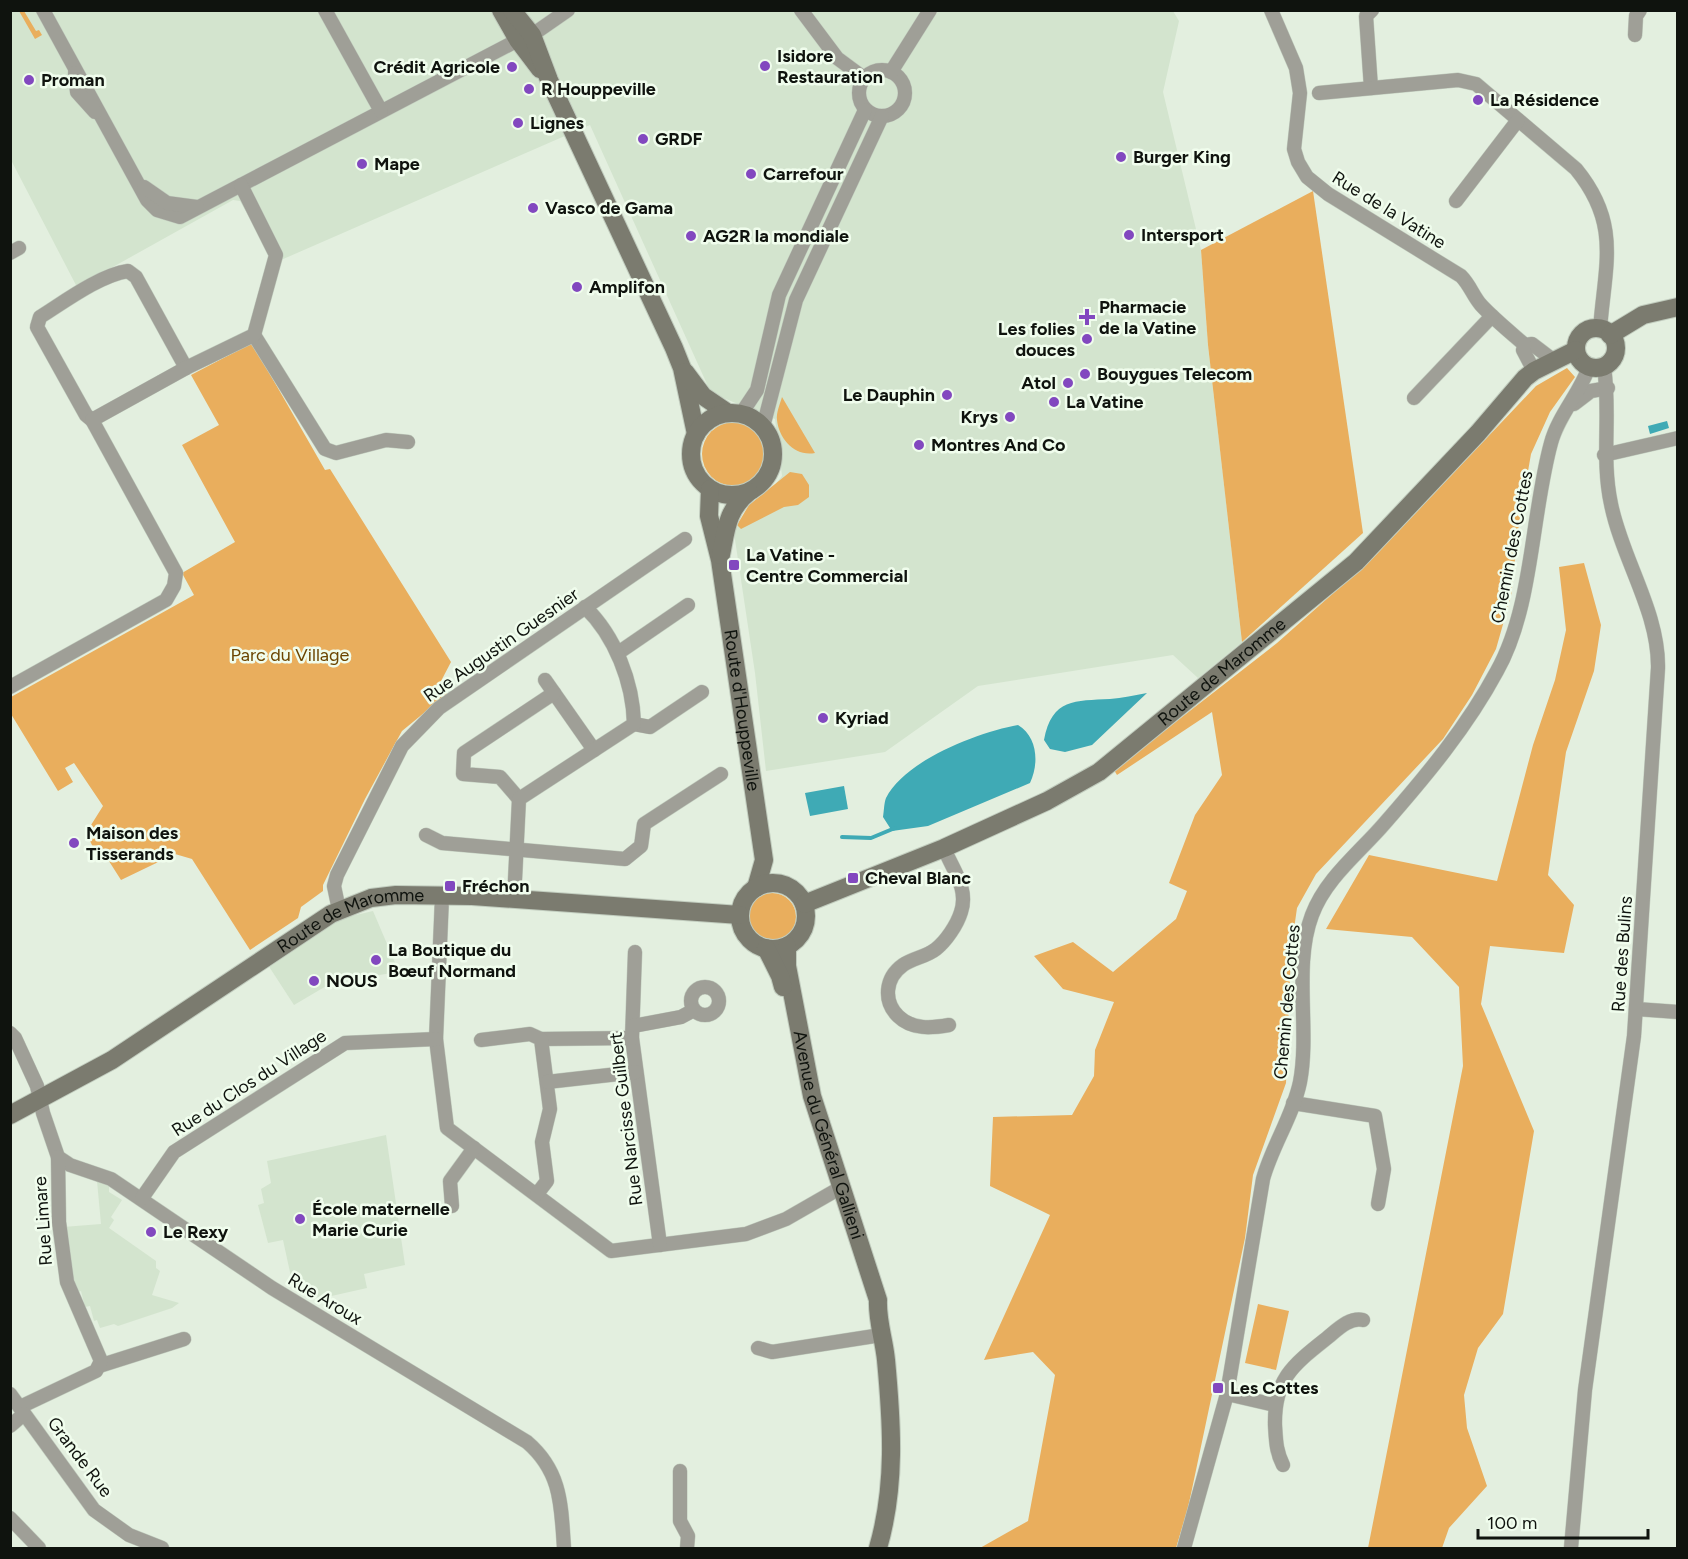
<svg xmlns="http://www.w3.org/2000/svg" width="1688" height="1559" viewBox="0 0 1688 1559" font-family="Figtree,sans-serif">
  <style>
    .built { fill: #d3e4ce }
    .green { fill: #e9ae5d }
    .water { fill: #3faab5 }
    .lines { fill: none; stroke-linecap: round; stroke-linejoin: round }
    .stream { stroke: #3faab5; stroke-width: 4 }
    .street-casing { stroke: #c1ccbe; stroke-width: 15 }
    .secondary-casing { stroke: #c1ccbe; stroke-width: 20 }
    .street { stroke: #9f9f97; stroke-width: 14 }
    .secondary { stroke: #7b7b6f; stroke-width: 18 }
    .poi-dot { fill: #8248bf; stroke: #f0fded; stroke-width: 2 }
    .labels { text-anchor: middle; stroke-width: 5; stroke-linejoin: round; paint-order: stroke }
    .poi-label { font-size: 18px; font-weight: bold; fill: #0f130e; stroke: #f0fded; text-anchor: start }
    .street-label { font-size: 18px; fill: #0f130e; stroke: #f0fded }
    .park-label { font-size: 18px; fill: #6c4500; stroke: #f0fded }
  </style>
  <rect width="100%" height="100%" fill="#e3efdf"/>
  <g class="built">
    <path d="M11,11h1162l6,10 -16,71 38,158 7,95 34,297 -44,36 -25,-23 -195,31 -93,66 -119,19 -11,-98 -21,-140 15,-28 22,-15 11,-14 -7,-57 -64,-26 -121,-268 -309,135 -11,-6 -30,-53 -7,-1 -156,87 -66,-127z"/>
    <path d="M373,911l26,61 -66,10 -39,23 -26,-40 71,-46z"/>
    <path d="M386,1135l19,130 -41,9 3,14 -49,11 -2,-8 -7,2 -11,-8 -5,1 -10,-46 -15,3 -10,-38 6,-2 -3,-14 10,-6 -4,-22z"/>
    <path d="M97,1181l12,3v8l13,8 -11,17 3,3 -5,8 47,33v7l4,3 -8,24 27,8 -7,5 -54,18 -4,-2 -14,4 -3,-8 -3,1 -4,-15 -5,1 -4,-16 -5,2 -13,-66 38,-3z"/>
  </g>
  <g class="green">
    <path d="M19,11h5l12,20 3,-1 3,5 -7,4z"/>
    <path d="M1313,191l50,342 -121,109 -34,-297 -7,-95z"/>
    <path d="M252,343l73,127 5,-1 121,193 -11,21 7,11 -45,37 -37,68 -42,86v6l-22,16 -3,11 -48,32 -58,-91 -17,-5 -54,26 -21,-33 -5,4 -9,-18 17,-27 -29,-43 -9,5 8,14 -15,9 -47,-77v-17l183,-102 -12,-22 53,-31 -53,-97 37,-20 -28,-50z"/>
    <path d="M1567,368l8,9 -25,35 -19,42 -12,69 -8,73 -15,53 -24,46 -29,44 -127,135 -19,34 -6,42 -5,133 -33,92 -8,63 -57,270 -12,40h-196l48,-27 27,-146 -22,-23 -49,8 66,-145 -60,-29 3,-69 79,-2 22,-39 1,-26 19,-48 -51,-13 -29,-33 39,-14 40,30 63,-53 11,-28 -18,-8 26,-68 27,-40 -10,-63 -95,63 -3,-5 163,-127 96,-85 163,-172z"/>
    <path d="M782,397l33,56c-20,4 -36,-14 -38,-33 -1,-7 3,-16 5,-23z"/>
    <circle cx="734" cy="454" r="32"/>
    <path d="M790,472l12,2 7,11v12l-11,8 -14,2 -43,22 -4,-4 12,-20z"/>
    <path d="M1584,563l17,62 -7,46 -28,81 -18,123 26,30 -10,48 -74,-7 -9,58 53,127 -31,183 -25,34 -14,47 3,33 20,58 -38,42 -7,20h-74l95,-482 -4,-79 -47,-50 -86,-8 43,-74 128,26 36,-136 22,-65 11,-50 -7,-63z"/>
    <circle cx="772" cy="917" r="24"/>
    <path d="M1258,1304l31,7 -13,59 -31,-7z"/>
  </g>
  <g class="water">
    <path d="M1667,421l2,7 -19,6 -2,-8z"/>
    <path d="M1147,693l-55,52 -27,7 -15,-3 -6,-9c8,-42 31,-39 66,-41 12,-1 25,-4 37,-6z"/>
    <path d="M1018,725c20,12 21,39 12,58l-102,43 -36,5 -9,-14c1,-6 1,-14 3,-19 19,-38 93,-66 132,-73z"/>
    <path d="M844,786l4,23 -38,7 -5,-23z"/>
  </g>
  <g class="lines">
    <path class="stream" d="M842,837l29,1 24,-10"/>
    <defs>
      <g id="street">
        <path d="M43,10l104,190 10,10 23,7 338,-177 7,-1"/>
        <path d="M325,10l56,101"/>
        <path d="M801,10l36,48 27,20"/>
        <path d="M1271,10l25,58 4,25 -6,56 4,13 9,15 21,17 133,82c9,9 12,20 20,29 13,14 29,27 44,40l7,-1 21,16"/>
        <path d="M532,35l36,-25"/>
        <path d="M1635,35l1,-19 4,-6"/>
        <circle cx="882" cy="93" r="23"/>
        <path d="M891,72l39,-62"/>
        <path d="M75,73l2,19 18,20"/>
        <path d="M1371,88l-5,-72 6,-6"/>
        <path d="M1319,93l139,-13 18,4 100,85c45,55 29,95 24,160"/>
        <path d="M144,187l23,16 30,4"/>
        <path d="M1456,201l62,-81"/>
        <path d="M10,253l9,-5"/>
        <path d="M254,335l71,114 11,4 50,-13 22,2"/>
        <path d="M1525,345l-2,5 11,21"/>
        <path d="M1414,398l78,-82"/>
        <path d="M1574,404l17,-13 17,-3"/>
        <path d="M741,414l16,-24 22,-95 86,-185"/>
        <path d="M92,420l-6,-5 -49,-88 3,-10c24,-15 60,-42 88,-46l8,6 50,91"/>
        <path d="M763,427l33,-127 86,-184"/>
        <path d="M1604,455l74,-17"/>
        <path d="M618,653l70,-48"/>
        <path d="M545,680l49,70"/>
        <path d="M10,687l156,-87 8,-14 2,-13 -84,-153 94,-52 68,-33 22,-80 -35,-70"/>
        <path d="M634,724l16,3 52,-35"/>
        <path d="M519,799l-19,-22 -37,-3 1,-21 90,-60"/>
        <path d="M426,835l16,8 183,16 16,-13 3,-22 77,-50"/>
        <path d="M944,848c8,21 25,40 17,64 -4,13 -15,29 -25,37 -10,8 -23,9 -33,16 -18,13 -20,36 -5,51 14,14 34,12 51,9"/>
        <path d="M442,897l-6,142 11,89 164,123 135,-17 40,-15 54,-31"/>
        <path d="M514,900l5,-101 115,-75c-1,-42 -19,-88 -49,-117"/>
        <path d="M339,910l-5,-24 3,-11 65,-129 37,-38 246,-169"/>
        <path d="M635,952l-3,86 28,207"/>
        <circle cx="705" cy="1001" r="14"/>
        <path d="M1636,1009l42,3"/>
        <path d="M633,1026l48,-9 13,-7"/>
        <path d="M10,1033l5,5 22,48 6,27 15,44 12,8 41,14 161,109 255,154c35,30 34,64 37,106"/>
        <path d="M541,1039l91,-1"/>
        <path d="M481,1040l49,-6 11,5 9,70 -8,33 5,39 -10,13"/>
        <path d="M547,1082l89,-10"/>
        <path d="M1293,1103l82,13 9,53 -6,35"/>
        <path d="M142,1198l32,-46 171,-109 91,-4"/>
        <path d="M452,1206l-2,-25 24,-33"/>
        <path d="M758,1348l14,4 109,-17"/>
        <path d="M99,1366l85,-27"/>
        <path d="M10,1394l84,116 35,25 33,13"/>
        <path d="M1227,1394l48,11"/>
        <path d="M20,1407l76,-36 5,-10 -34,-79 -8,-60 -1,-65"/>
        <path d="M10,1426l14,-12"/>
        <path d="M1283,1465c-7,-14 -7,-24 -8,-40 -1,-46 18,-60 52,-87 10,-8 22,-21 36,-18"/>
        <path d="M680,1471v50l8,15 -1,12"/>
        <path d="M10,1518l29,30"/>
        <path d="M1184,1548l43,-154 36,-215c9,-33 30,-63 37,-97 10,-52 -7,-117 12,-167 14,-37 47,-62 72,-91 42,-48 83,-97 113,-153 36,-64 34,-155 54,-228 7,-27 29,-50 38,-76"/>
        <path d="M1571,1548l14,-158 49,-354 24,-368c1,-56 -36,-109 -47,-164 -10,-46 0,-91 -7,-137"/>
      </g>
      <g id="secondary">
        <path d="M501,10l17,30 22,29"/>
        <path d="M512,10l20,25 17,45 125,268 8,20 14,66"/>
        <circle cx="1596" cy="348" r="20"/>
        <path d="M1610,335l33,-20 35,-8"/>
        <path d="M685,372l18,24 25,17"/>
        <circle cx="732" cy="454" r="41"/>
        <path id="s1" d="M710,489l-1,27 11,44 44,300 -8,28"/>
        <path d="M721,555c5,-25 6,-46 28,-63"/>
        <circle cx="773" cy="916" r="33"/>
        <path id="s2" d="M804,904l140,-56 103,-47 52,-29 257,-210 122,-129 47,-55 9,-7 42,-21"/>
        <path id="s3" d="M787,946v20l25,130 66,204c-1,21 6,39 8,60 6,64 10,126 -8,188"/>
        <path d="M766,948l14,28 3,11"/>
        <path id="s4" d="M10,1115l102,-55 219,-146 40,-16 25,-3 76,1 268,19"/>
      </g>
    </defs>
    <use href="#street" class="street-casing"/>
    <use href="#secondary" class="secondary-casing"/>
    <use href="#street" class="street"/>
    <use href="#secondary" class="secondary"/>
  </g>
  <g class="poi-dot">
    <circle cx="765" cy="66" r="6"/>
    <circle cx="512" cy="67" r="6"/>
    <circle cx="29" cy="80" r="6"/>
    <circle cx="529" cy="89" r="6"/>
    <circle cx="1478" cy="100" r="6"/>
    <circle cx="518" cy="123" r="6"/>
    <circle cx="643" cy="139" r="6"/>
    <circle cx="1121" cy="157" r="6"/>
    <circle cx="362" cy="164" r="6"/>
    <circle cx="751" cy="174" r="6"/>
    <circle cx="533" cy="208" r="6"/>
    <circle cx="1129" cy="235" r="6"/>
    <circle cx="691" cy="236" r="6"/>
    <circle cx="577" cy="287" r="6"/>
    <path d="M1084 308h6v6h6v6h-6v6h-6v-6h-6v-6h6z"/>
    <circle cx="1087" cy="339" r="6"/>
    <circle cx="1085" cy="374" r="6"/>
    <circle cx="1068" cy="383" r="6"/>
    <circle cx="947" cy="395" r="6"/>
    <circle cx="1054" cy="402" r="6"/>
    <circle cx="1010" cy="417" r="6"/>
    <circle cx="919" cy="445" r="6"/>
    <rect x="728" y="559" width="12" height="12" rx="3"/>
    <circle cx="823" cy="718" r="6"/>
    <circle cx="74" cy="843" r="6"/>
    <rect x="847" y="872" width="12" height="12" rx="3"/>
    <rect x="444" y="880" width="12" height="12" rx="3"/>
    <circle cx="376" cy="960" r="6"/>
    <circle cx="314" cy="981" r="6"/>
    <circle cx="300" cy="1219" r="6"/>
    <circle cx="151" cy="1232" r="6"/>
    <rect x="1212" y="1382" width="12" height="12" rx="3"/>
  </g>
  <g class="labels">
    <g class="poi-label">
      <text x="777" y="62">Isidore<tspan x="777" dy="21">Restauration</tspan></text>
      <text x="500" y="73" text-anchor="end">Crédit Agricole</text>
      <text x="41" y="86">Proman</text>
      <text x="541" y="95">R Houppeville</text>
      <text x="1490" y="106">La Résidence</text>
      <text x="530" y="129">Lignes</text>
      <text x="655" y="145">GRDF</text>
      <text x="1133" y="163">Burger King</text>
      <text x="374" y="170">Mape</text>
      <text x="763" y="180">Carrefour</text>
      <text x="545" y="214">Vasco de Gama</text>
      <text x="1141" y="241">Intersport</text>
      <text x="703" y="242">AG2R la mondiale</text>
      <text x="589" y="293">Amplifon</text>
      <text x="1099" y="313">Pharmacie<tspan x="1099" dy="21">de la Vatine</tspan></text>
      <text x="1075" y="335" text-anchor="end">Les folies<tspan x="1075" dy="21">douces</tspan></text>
      <text x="1097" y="380">Bouygues Telecom</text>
      <text x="1056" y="389" text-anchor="end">Atol</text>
      <text x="935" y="401" text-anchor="end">Le Dauphin</text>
      <text x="1066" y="408">La Vatine</text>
      <text x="998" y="423" text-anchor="end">Krys</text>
      <text x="931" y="451">Montres And Co</text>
      <text x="746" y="561">La Vatine -<tspan x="746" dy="21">Centre Commercial</tspan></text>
      <text x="835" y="724">Kyriad</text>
      <text x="86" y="839">Maison des<tspan x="86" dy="21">Tisserands</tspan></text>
      <text x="865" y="884">Cheval Blanc</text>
      <text x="462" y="892">Fréchon</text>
      <text x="388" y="956">La Boutique du<tspan x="388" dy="21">Bœuf Normand</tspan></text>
      <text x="326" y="987">NOUS</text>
      <text x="312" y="1215">École maternelle<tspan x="312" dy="21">Marie Curie</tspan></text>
      <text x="163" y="1238">Le Rexy</text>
      <text x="1230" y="1394">Les Cottes</text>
    </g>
    <g class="street-label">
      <text transform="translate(1389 210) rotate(32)" y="6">Rue de la Vatine</text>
      <text transform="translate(1512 547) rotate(-79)" y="6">Chemin des Cottes</text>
      <text transform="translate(501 645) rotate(-35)" y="6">Rue Augustin Guesnier</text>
      <text dy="6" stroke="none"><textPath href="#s2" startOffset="482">Route de Maromme</textPath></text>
      <text dy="6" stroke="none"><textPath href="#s1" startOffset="224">Route d'Houppeville</textPath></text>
      <text dy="6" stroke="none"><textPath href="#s4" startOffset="396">Route de Maromme</textPath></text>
      <text transform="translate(1622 954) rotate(-86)" y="6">Rue des Bulins</text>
      <text transform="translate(1287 1002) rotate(-85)" y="6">Chemin des Cottes</text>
      <text transform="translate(249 1083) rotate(-33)" y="6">Rue du Clos du Village</text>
      <text transform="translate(626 1119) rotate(-97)" y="6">Rue Narcisse Guilbert</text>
      <text dy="6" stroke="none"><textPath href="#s3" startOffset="194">Avenue du Général Gallieni</textPath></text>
      <text transform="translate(43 1221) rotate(-94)" y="6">Rue Limare</text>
      <text transform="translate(325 1299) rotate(31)" y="6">Rue Aroux</text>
      <text transform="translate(80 1457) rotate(53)" y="6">Grande Rue</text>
    </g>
    <g class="park-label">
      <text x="290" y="661">Parc du Village</text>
    </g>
  </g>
  <rect width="1688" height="1559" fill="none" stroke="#0f130e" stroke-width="24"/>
  <path d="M1478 1529v9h170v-9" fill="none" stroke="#0f130e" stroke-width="3"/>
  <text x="1487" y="1529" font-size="18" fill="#0f130e" stroke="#f0fded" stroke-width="4.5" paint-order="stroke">100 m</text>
</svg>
